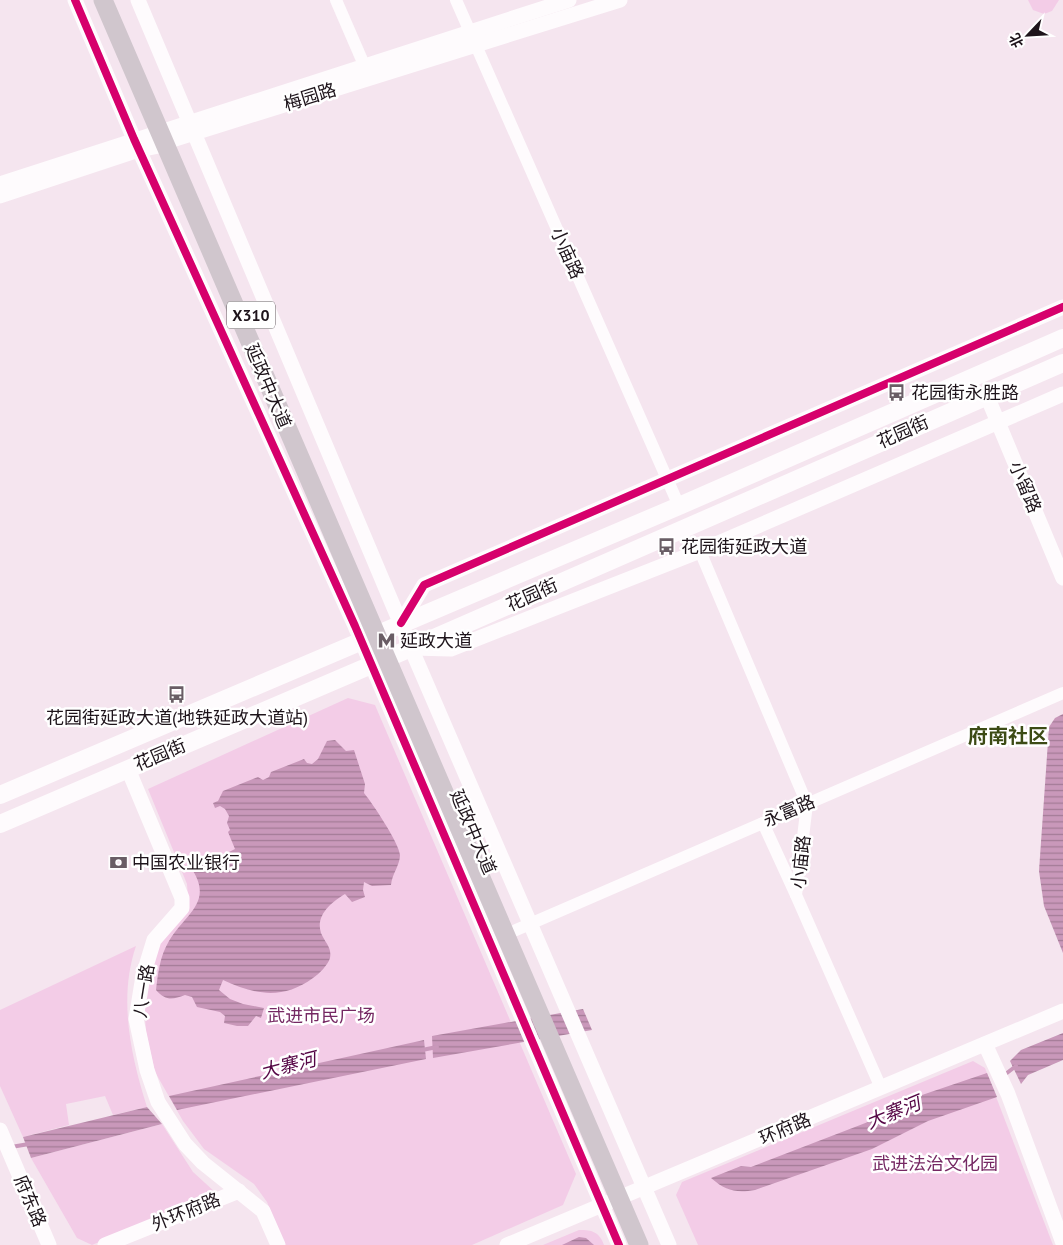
<svg xmlns="http://www.w3.org/2000/svg" width="1063" height="1245" viewBox="0 0 1063 1245" font-family="'PT Sans','Noto Sans SC',sans-serif">
  <style>
    .green { fill: #f3cce7 }
    .water { fill: url(#water-rules) }
    .lines { fill: none; stroke-linecap: round; stroke-linejoin: round }
    .stream { stroke: #c998ba; stroke-width: 4 }
    .minor { stroke: #fefbfd; stroke-width: 12 }
    .tertiary { stroke: #fefbfd; stroke-width: 15 }
    .secondary { stroke: #fefbfd; stroke-width: 18 }
    .primary { stroke: #d0c6cd; stroke-width: 19 }
    .cycleway-casing { stroke: #fff; stroke-width: 11 }
    .cycleway { stroke: #d6006c; stroke-width: 8 }
    .labels { text-anchor: middle; stroke-width: 5; stroke-linejoin: round; paint-order: stroke }
    .shield { fill: #fff; stroke: #625a5f; stroke-width: 1 }
    .shield-label { font-size: 16px; font-weight: bold; fill: #1e141b }
    .street-label { font-size: 18px; fill: #1e141b; stroke: #fff }
    .poi-label { font-size: 18px; fill: #1e141b; stroke: #fff; text-anchor: start }
    .park-label { font-size: 18px; fill: #752863; stroke: #fff }
    .water-label { font-size: 19px; font-style: italic; fill: #550545; stroke: #fff }
    .quarter-label { font-size: 20px; font-weight: bold; fill: #3c4b15; stroke: #fff }
  </style>
  <defs>
    <pattern id="water-rules" width="6" height="5" patternUnits="userSpaceOnUse" patternTransform="scale(1.25)"><rect width="6" height="5" fill="#c998ba"/><path d="M0 2.5h6" fill="none" stroke="#a37b96"/></pattern>
  </defs>
  <rect width="100%" height="100%" fill="#f5e5ef"/>
  <g class="green">
    <path d="M1028,0h31l-7,11 -8,3 -11,-4z"/>
    <path d="M348,698l27,7 201,469 -13,31 -91,40h-187l-18,-43 -13,-18 -50,-35 -21,-28 -28,-49 -9,-40 -3,-45 5,-25 40,-65 -1,-13 -39,-95z"/>
    <path d="M136,946c-18,53 -5,110 11,161l-34,8 -8,-19 -39,8 3,21 -46,12 -23,-51v-76z"/>
    <path d="M973,1061l12,7 68,177h-355l-22,-50 6,-13z"/>
    <path d="M162,1124l31,48 23,21 -124,52 -15,-7 -46,-80z"/>
    <path d="M579,1230c14,0 20,2 25,15h-61z"/>
  </g>
  <g class="water">
    <path d="M1063,714v239l-19,-47 -5,-35 10,-144 6,-9z"/>
    <path d="M335,740l11,11 8,-1 11,34 -1,9c9,11 35,50 36,62 0,10 -8,19 -9,30l-19,1 -8,-4 -1,8 2,7 -13,5 -7,-8c-13,8 -30,21 -24,39 4,10 11,14 9,25 -2,7 -11,16 -17,20 -30,22 -58,17 -90,2l-4,10 11,9 13,5 21,4 -3,10 -5,-2 -8,10h-11l-13,-3 1,-7 -5,-4 -23,-5 -5,-10 -7,-2c-13,5 -19,6 -29,-5 2,-17 4,-34 13,-49 15,-26 44,-38 24,-70l5,-6 20,-2 11,-5 -2,-5 8,-4 -7,-17 2,-2 -3,-7 2,-7 -4,-7 -5,-3 -5,2 -2,-5 5,-2 5,-10 35,-14 5,3 6,-3 2,-5 33,-13 3,4 5,1 6,-5 9,-18z"/>
    <path d="M583,1009l9,21 -159,28 -1,-22z"/>
    <path d="M1063,1033v27l-35,15 -7,9 -11,-23 11,-11z"/>
    <path d="M424,1040l2,19 -249,51 -8,-14z"/>
    <path d="M987,1073l10,24 -69,24 -56,28 -117,41c-19,3 -29,1 -44,-12l30,-12 10,1 143,-55 28,-17z"/>
    <path d="M147,1107l15,17 -131,34 -8,-21z"/>
    <path d="M579,1237l7,1 8,7h-32z"/>
  </g>
  <g class="lines">
    <g class="stream">
      <path d="M422,1050l15,-3"/>
      <path d="M1003,1076l13,-10"/>
      <path d="M11,1147l18,-3"/>
    </g>
    <g class="minor">
      <path d="M336,0l29,67"/>
      <path d="M456,0l223,506"/>
      <path d="M700,551l107,253 -11,91 85,193"/>
      <path d="M763,823l33,72"/>
      <path d="M516,930l547,-237"/>
    </g>
    <g class="tertiary">
      <path d="M75,0l59,139 221,487 264,619"/>
      <path d="M138,0l273,648 258,597"/>
      <path d="M0,184l569,-184"/>
      <path d="M0,196l139,-46 25,-5 11,-6 445,-139"/>
      <path d="M987,396l76,182"/>
      <path d="M401,623l23,-38 639,-278"/>
      <path d="M412,648l39,1 249,-98 363,-157"/>
      <path d="M128,769l54,129v10l-28,32 -11,36 -7,43 11,51 11,32 27,42 18,19 60,48 15,34"/>
      <path d="M985,1044l23,50 55,149"/>
      <path d="M0,1130l49,115"/>
      <path d="M105,1245l134,-54"/>
      <path d="M507,1245l556,-234"/>
    </g>
    <g class="secondary">
      <path d="M0,795l679,-289 384,-168"/>
      <path d="M0,824l411,-176 652,-285"/>
    </g>
    <path class="primary" d="M103,0l536,1245"/>
    <defs>
      <g id="cycleway">
        <path d="M75,0l59,139 221,487 264,619"/>
        <path d="M401,623l23,-38 639,-278"/>
      </g>
    </defs>
    <use href="#cycleway" class="cycleway-casing"/>
    <use href="#cycleway" class="cycleway"/>
  </g>
  <defs>
    <symbol id="bus-bare" viewBox="-9 -9 18 18"><path d="M-5-6H5V4H4V6H2V4H-2V6H-4V4H-5ZM-3.5-4V0h7V-4ZM-3.5 1.2v1.5H-2V1.2ZM2 1.2v1.5H3.5V1.2Z" fill="#695d65" stroke="#fff" stroke-width="2.5" paint-order="stroke"/></symbol>
    <symbol id="metro-bare" viewBox="-9 -9 18 18"><path d="M-5.5 5V-5H-3L0 0L3-5H5.5V5H3V-.5L0 4L-3-.5V5Z" fill="#695d65" stroke="#fff" stroke-width="2.5" paint-order="stroke"/></symbol>
    <symbol id="bank-bare" viewBox="-9 -9 18 18"><path d="M-6-4H6V4H-6ZM0-2.3a2.3 2.3 0 1 0 0 4.6a2.3 2.3 0 1 0 0-4.6Z" fill="#695d65" stroke="#fff" stroke-width="2.5" paint-order="stroke"/></symbol>
  </defs>
  <g fill-rule="evenodd">
    <use href="#bus-bare" x="884" y="380" width="25" height="25"/>
    <use href="#bus-bare" x="654" y="534" width="25" height="25"/>
    <use href="#metro-bare" x="374" y="628" width="25" height="25"/>
    <use href="#bus-bare" x="164" y="682" width="25" height="25"/>
    <use href="#bank-bare" x="106" y="850" width="25" height="25"/>
  </g>
  <g class="labels">
    <rect class="shield" x="227" y="301.5" width="48" height="27" rx="4"/>
    <g class="shield-label">
      <text x="251" y="321">X310</text>
    </g>
    <g class="street-label">
      <text transform="translate(310 97) rotate(-17)" y="6">梅园路</text>
      <text transform="translate(567 253) rotate(66)" y="6">小庙路</text>
      <text transform="translate(268 386) rotate(67)" y="6">延政中大道</text>
      <text transform="translate(903 432) rotate(-24)" y="6">花园街</text>
      <text transform="translate(1025 487) rotate(67)" y="6">小留路</text>
      <text transform="translate(532 595) rotate(-24)" y="6">花园街</text>
      <text transform="translate(160 755) rotate(-23)" y="6">花园街</text>
      <text transform="translate(789 811) rotate(-23)" y="6">永富路</text>
      <text transform="translate(473 832) rotate(67)" y="6">延政中大道</text>
      <text transform="translate(801 862) rotate(-84)" y="6">小庙路</text>
      <text transform="translate(144 991) rotate(-81)" y="6">八一路</text>
      <text transform="translate(785 1129) rotate(-23)" y="6">环府路</text>
      <text transform="translate(30 1201) rotate(67)" y="6">府东路</text>
      <text transform="translate(186 1212) rotate(-22)" y="6">外环府路</text>
    </g>
    <g class="poi-label">
      <text x="911" y="399">花园街永胜路</text>
      <text x="681" y="553">花园街延政大道</text>
      <text x="400" y="647">延政大道</text>
      <text x="177" y="724" text-anchor="middle">花园街延政大道(地铁延政大道站)</text>
      <text x="132" y="869">中国农业银行</text>
    </g>
    <g class="park-label">
      <text x="321" y="1022">武进市民广场</text>
      <text x="935" y="1170">武进法治文化园</text>
    </g>
    <g class="water-label">
      <text transform="translate(288 1065) rotate(-14)" y="7">大寨河</text>
      <text transform="translate(893 1112) rotate(-22)" y="7">大寨河</text>
    </g>
    <g class="quarter-label">
      <text x="1008" y="743">府南社区</text>
    </g>
  </g>
  <g transform="translate(1028 35) rotate(245)" stroke="#ffffff" stroke-width="4" paint-order="stroke">
  <path d="M0-4L9 19L0 12L-9 19Z" fill="#1e141b"/>
  <text y="-8" font-size="14" font-weight="bold" text-anchor="middle" fill="#1e141b">北</text>
  </g>
</svg>
